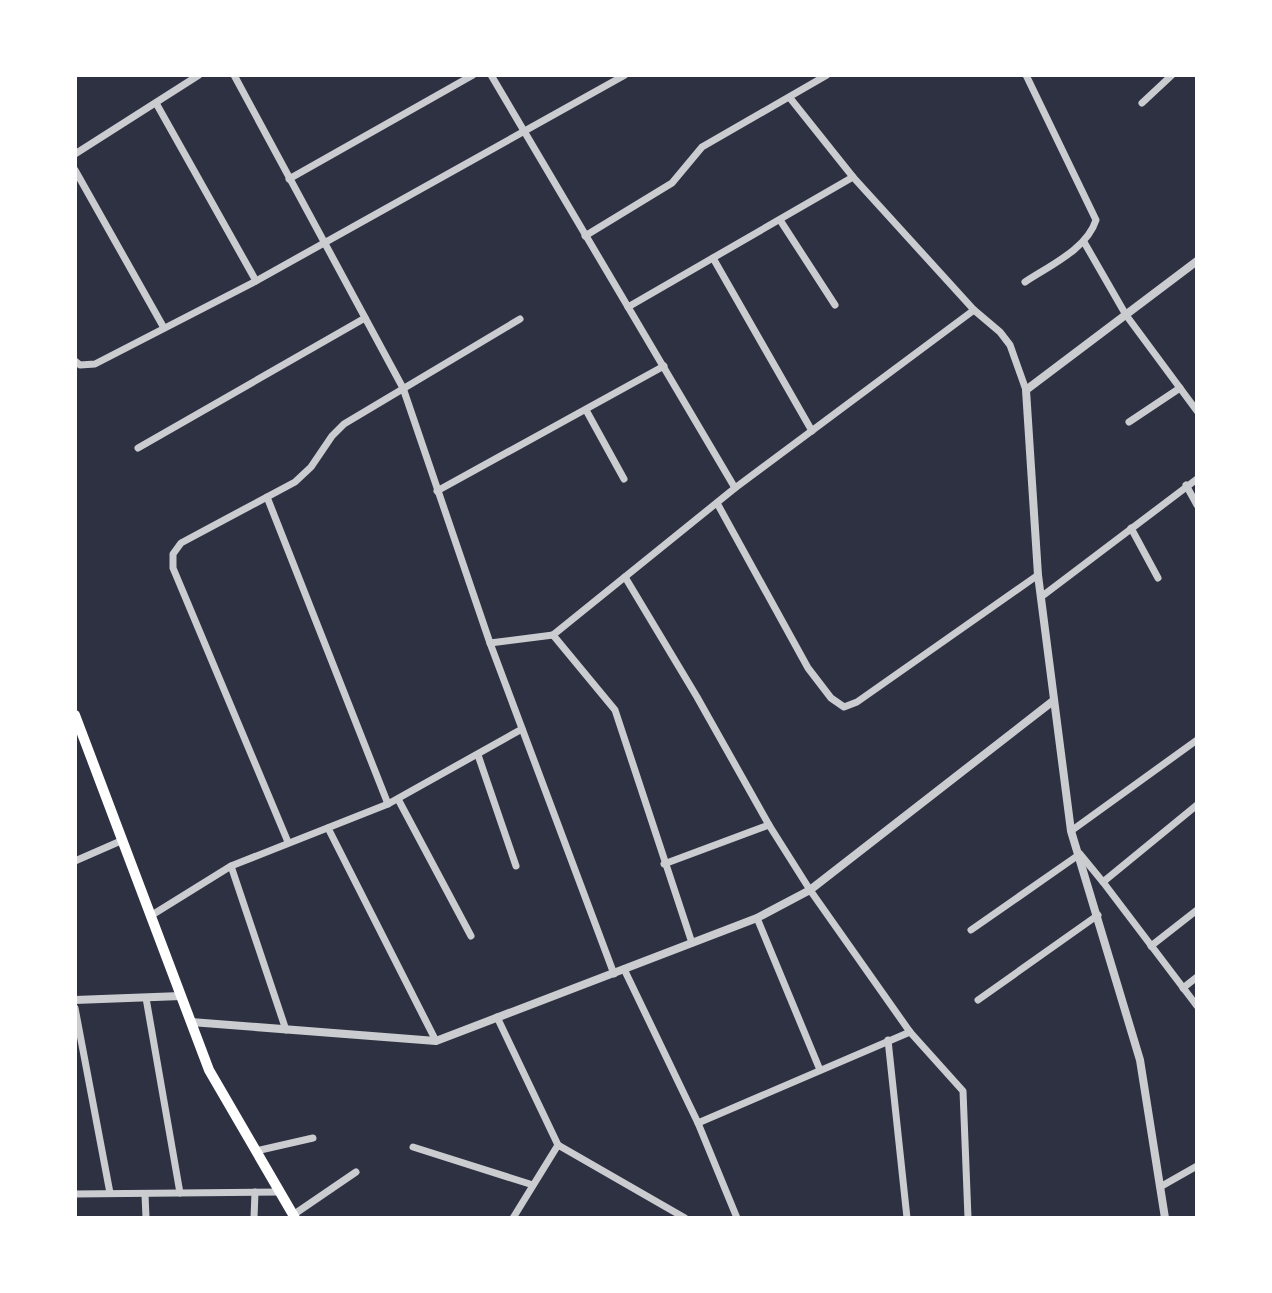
<svg xmlns="http://www.w3.org/2000/svg" width="1272" height="1293" viewBox="0 0 1272 1293" font-family="Commissioner,sans-serif">
  <style>
    .lines { fill: none; stroke-linecap: round; stroke-linejoin: round }
    .minor { stroke: #caccd0; stroke-width: 7 }
    .tertiary { stroke: #caccd0; stroke-width: 8 }
    .secondary { stroke: #fff; stroke-width: 10 }
  </style>
  <rect width="100%" height="100%" fill="#2d3142"/>
  <g class="lines">
    <g class="minor">
      <path d="M234,75l169,313 87,255 124,331"/>
      <path d="M491,75l244,413"/>
      <path d="M790,98l63,79 121,133 26,22 10,13 16,45"/>
      <path d="M156,103l100,178"/>
      <path d="M1142,103l30,-28"/>
      <path d="M75,154l124,-79"/>
      <path d="M75,170l89,158"/>
      <path d="M289,179l184,-104"/>
      <path d="M780,220l55,85"/>
      <path d="M585,236l87,-53 30,-36 125,-72"/>
      <path d="M1084,242l42,73 71,96"/>
      <path d="M713,258l99,173"/>
      <path d="M1025,282c24,-16 62,-33 71,-62l-70,-145"/>
      <path d="M628,307l225,-130"/>
      <path d="M75,361l5,4 15,-1 161,-83 369,-206"/>
      <path d="M586,410l38,69"/>
      <path d="M1129,422l51,-34"/>
      <path d="M138,448l227,-130"/>
      <path d="M1186,485l11,20"/>
      <path d="M437,491l227,-125"/>
      <path d="M267,497l121,307"/>
      <path d="M717,503l91,165 23,30 13,9 13,-5 181,-127"/>
      <path d="M1131,528l27,50"/>
      <path d="M625,577l72,120 72,128 41,65 100,142 53,59 5,127"/>
      <path d="M1041,597l156,-118"/>
      <path d="M553,635l182,-147 239,-178"/>
      <path d="M553,635l62,75 77,233"/>
      <path d="M490,643l63,-8"/>
      <path d="M478,755l38,111"/>
      <path d="M398,799l73,137"/>
      <path d="M328,828l108,213"/>
      <path d="M1071,831l126,-91"/>
      <path d="M288,842l-115,-274v-14l8,-11 114,-61 16,-15 21,-31 12,-12 176,-105"/>
      <path d="M75,861l48,-21"/>
      <path d="M664,864l105,-39"/>
      <path d="M231,866l55,164"/>
      <path d="M1103,882l94,-77"/>
      <path d="M152,915l79,-49 157,-62 134,-75"/>
      <path d="M757,918l63,152"/>
      <path d="M971,930l109,-76 23,28 94,124"/>
      <path d="M1151,946l46,-36"/>
      <path d="M624,969l74,154 39,95"/>
      <path d="M1183,988l14,-11"/>
      <path d="M146,998l34,195"/>
      <path d="M978,1000l120,-85"/>
      <path d="M75,1008l35,185"/>
      <path d="M497,1017l61,128 127,73"/>
      <path d="M888,1040l19,178"/>
      <path d="M698,1123l212,-91"/>
      <path d="M413,1147l120,38"/>
      <path d="M256,1151l57,-13"/>
      <path d="M1160,1187l37,-21"/>
      <path d="M75,1194l205,-2"/>
      <path d="M145,1194l1,24"/>
      <path d="M293,1215l63,-43"/>
      <path d="M254,1218l1,-26"/>
      <path d="M513,1218l45,-73"/>
    </g>
    <g class="tertiary">
      <path d="M75,1000l106,-4"/>
      <path d="M191,1022l245,19 321,-123 53,-28 243,-189"/>
      <path d="M1165,1218l-25,-158 -69,-229 -33,-256 -12,-185 171,-129"/>
    </g>
    <path class="secondary" d="M75,715l134,355 86,148"/>
  </g>
  <rect width="1272" height="1293" fill="none" stroke="#ffffff" stroke-width="154"/>
</svg>
